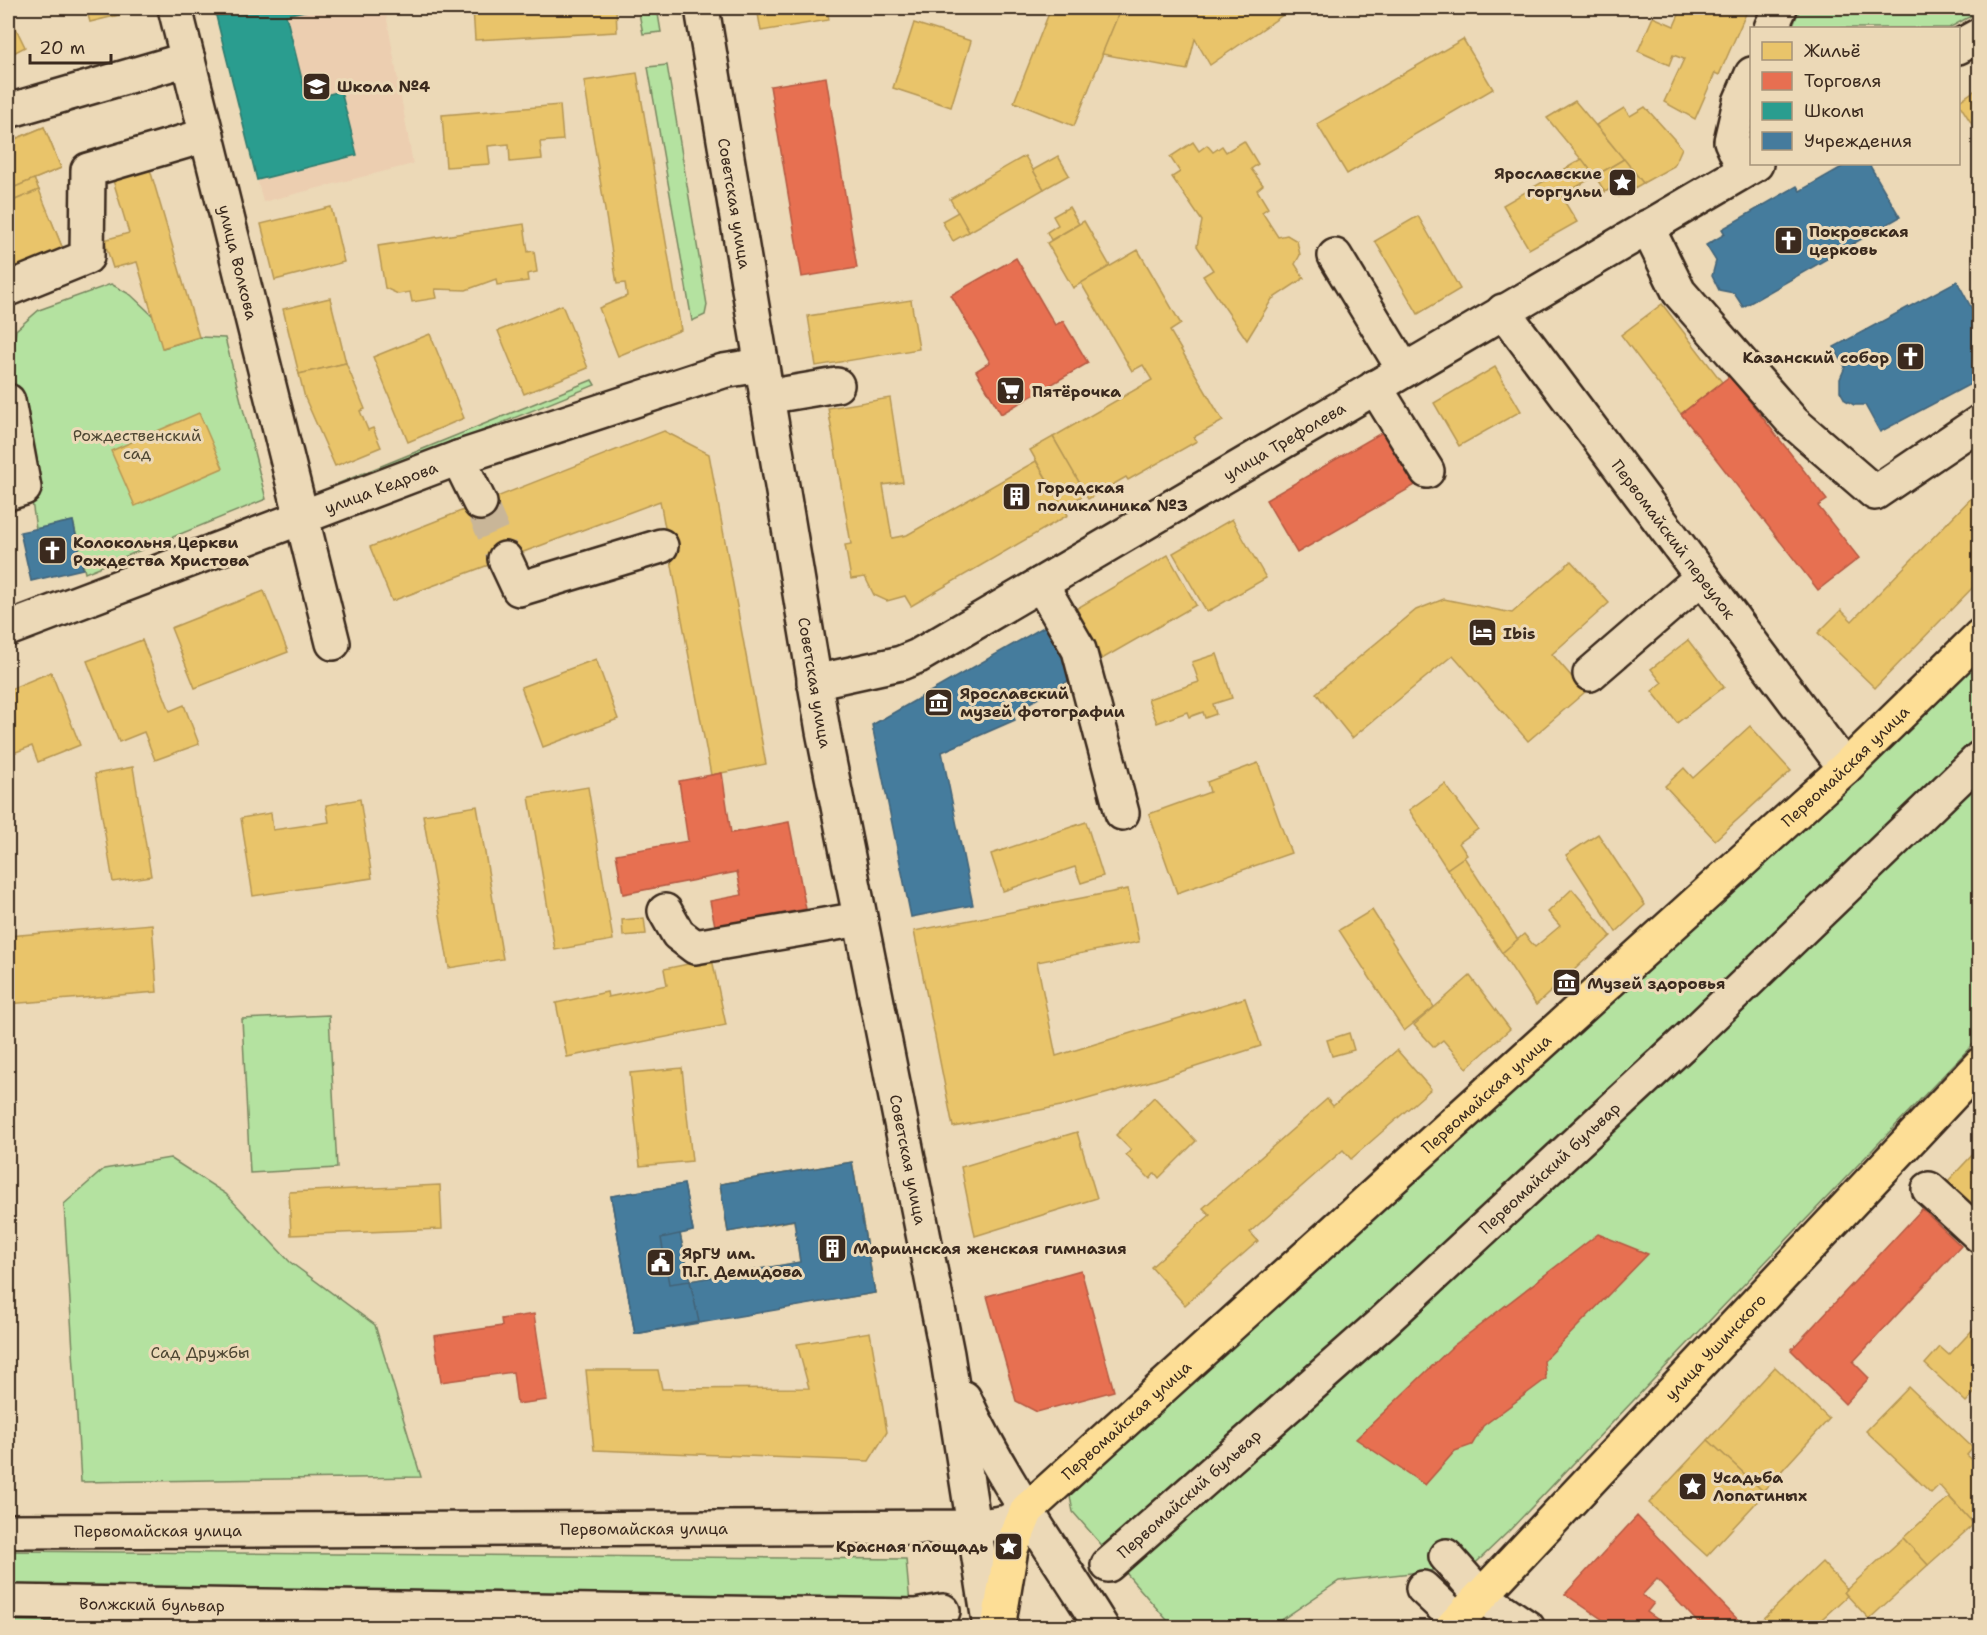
<svg xmlns="http://www.w3.org/2000/svg" width="1987" height="1635" viewBox="0 0 1987 1635" font-family="'Shantell Sans',sans-serif">
  <style>
    .built { fill: #ecceb0 }
    .green { fill: #b4e2a0; stroke: #78865f; stroke-width: 1.5 }
    .homes { fill: #e9c46a; stroke: #b59653; stroke-width: 1.5 }
    .shops { fill: #e76f51; stroke: #b35a42; stroke-width: 1.5 }
    .schools { fill: #2a9d8f; stroke: #2f7a6d; stroke-width: 1.5 }
    .public { fill: #457b9d; stroke: #426377; stroke-width: 1.5 }
    .lines { fill: none; stroke-linecap: round; stroke-linejoin: round }
    .minor-tunnel { stroke: #c9b698; stroke-width: 33; stroke-dasharray: 33 16; stroke-linecap: butt }
    .minor-casing { stroke: #3b2a1e; stroke-width: 38 }
    .major-casing { stroke: #3b2a1e; stroke-width: 38 }
    .minor { stroke: #ecd9b7; stroke-width: 33 }
    .major { stroke: #fdde96; stroke-width: 33 }
    .labels { text-anchor: middle; stroke-width: 6; stroke-linejoin: round; paint-order: stroke }
    .poi-label { font-size: 16px; font-weight: bold; fill: #3b2a1e; stroke: #ecd9b7; text-anchor: start }
    .street-label { font-size: 16px; fill: #3b2a1e; stroke: #ecd9b7 }
    .park-label { font-size: 16px; fill: #4d4632; stroke: #ecd9b7 }
  </style>
  <rect width="100%" height="100%" fill="#ecd9b7"/>
  <filter id="ink" filterUnits="userSpaceOnUse"><feTurbulence type="fractalNoise" baseFrequency=".0167" numOctaves="2"/><feDisplacementMap in="SourceGraphic" scale="12" xChannelSelector="R" yChannelSelector="G"/><feConvolveMatrix kernelMatrix="1 2 1 2 8 2 1 2 1" color-interpolation-filters="sRGB"/></filter>
  <g filter="url(#ink)">
    <path class="built" d="M214,8h171l28,156 -150,38z"/>
    <g class="green">
      <path d="M638,8h19l4,24 -18,2z"/>
      <path d="M1800,8h179l1,3 -31,17h-157z"/>
      <path d="M667,65l40,240 -2,10 -13,6 -44,-254z"/>
      <path d="M111,284l20,11 22,21 10,32 36,-11 26,1 41,161 -181,74 -12,-52 -37,8 -24,-166 4,-33 23,-20z"/>
      <path d="M592,380l3,5 -256,104 -2,-5z"/>
      <path d="M1979,643v395l-471,494 -54,52 -16,-14 -99,11 -68,46h-98l-100,-115 -6,-31z"/>
      <path d="M329,1015l8,153 -87,5 -8,-154z"/>
      <path d="M170,1158l56,36 64,68 85,63 46,152 -340,5 -17,-278 40,-35z"/>
      <path d="M8,1551l898,8 6,68 -904,1z"/>
    </g>
    <g class="homes">
      <path d="M86,8h61l-57,14z"/>
      <path d="M473,8h143l1,24 -142,8z"/>
      <path d="M757,8h70l2,12 -68,11z"/>
      <path d="M1051,8h70l-47,118 -60,-24z"/>
      <path d="M1121,8h172l-83,57 -15,-26 -8,31 -85,-16z"/>
      <path d="M1452,8h18l-4,6z"/>
      <path d="M1682,8l66,1 -29,66 -4,-2 -20,46 -31,-17 20,-43 -11,-4 -4,10 -31,-14 15,-34 21,9z"/>
      <path d="M8,12l17,35 -17,9z"/>
      <path d="M914,23l57,18 -20,66 -58,-19z"/>
      <path d="M1463,39l30,50 -146,85 -30,-50z"/>
      <path d="M637,73l44,257 -63,26 -19,-48 28,-12 -2,-13 -8,1 -33,-203z"/>
      <path d="M1980,87v50l-22,-35z"/>
      <path d="M1575,101l49,58 -29,17 -48,-58z"/>
      <path d="M560,105l3,35 -23,2 2,17 -32,3 -1,-18 -21,2 2,18 -44,3 -4,-52z"/>
      <path d="M1645,107l37,41 -8,18 -31,17 -47,-58 28,-17 6,8z"/>
      <path d="M44,127l17,41 -27,11 31,75 -47,19 -10,-26v-105z"/>
      <path d="M44,127l17,41 -53,22v-48z"/>
      <path d="M1244,141l14,23 -7,5 12,16 -6,5 11,18 -6,4 16,25 9,-2 10,6 3,14 -5,9 9,14 -32,21 -25,41 -44,-64 10,-6 -16,-24 5,-25 -30,-44 8,-5 -10,-15 23,-15 6,9 8,-6 6,7 9,-6 4,6z"/>
      <path d="M1025,156l19,33 -75,43 -19,-33z"/>
      <path d="M1058,156l11,19 -25,14 -11,-19z"/>
      <path d="M1582,159l13,17 -34,20 16,26 -48,27 -26,-44z"/>
      <path d="M1624,159l19,24 -24,14 -7,-9 -7,4 -10,-16z"/>
      <path d="M149,166l50,171 -37,11 -25,-86 -24,6 -9,-28 25,-7 -17,-56z"/>
      <path d="M34,179l5,11 -31,13v-13z"/>
      <path d="M39,190l26,64 -47,19 -10,-26v-44z"/>
      <path d="M331,207l13,55 -69,18 -14,-56z"/>
      <path d="M1069,207l10,17 -28,16 -4,-8 11,-7 -5,-9z"/>
      <path d="M958,212l11,20 -16,9 -11,-20z"/>
      <path d="M1418,216l42,73 -42,25 -43,-73z"/>
      <path d="M1084,221l26,45 -37,22 -26,-45z"/>
      <path d="M524,224l4,28 6,-1 3,21 -10,2 1,7 -31,4 -1,-6 -30,11 -31,-1 2,9 -25,4 -2,-10 -12,2 -13,-6 -7,-42z"/>
      <path d="M1138,250l43,74 -11,7 53,90 -29,16 3,4 -69,39 -2,-3 -38,22 -35,-62 99,-57 -9,-15 -11,6 -51,-88z"/>
      <path d="M330,298l16,65 -47,11 -16,-65z"/>
      <path d="M911,300l8,49 -103,17 -8,-50z"/>
      <path d="M1662,304l60,78 -41,32 -60,-79z"/>
      <path d="M562,305l26,63 -64,26 -26,-63z"/>
      <path d="M430,334l34,84 -56,24 -35,-85z"/>
      <path d="M346,363l19,46 -5,2 8,19 5,-2 8,19 -46,19 -30,-68 -6,-24z"/>
      <path d="M1495,367l26,44 -62,35 -25,-43z"/>
      <path d="M890,398l13,84 -20,3 9,53 15,-3 129,-74 32,54 -157,91 -6,-10 -18,5 -13,-6 -9,-18 -14,2 -6,-34 6,-1 -23,-136z"/>
      <path d="M199,413l24,55 -88,38 -24,-55z"/>
      <path d="M664,431l45,23 57,310 -55,11 -51,-274 -268,100 -22,-54z"/>
      <path d="M1053,437l33,57 -23,13 -33,-57z"/>
      <path d="M1980,489v91l-105,108 -57,-55 23,-23 11,11z"/>
      <path d="M1232,519l34,59 -59,34 -34,-59z"/>
      <path d="M1168,555l28,50 -94,54 -28,-49z"/>
      <path d="M1571,561l38,42 -57,51 33,38 -57,49 -75,-86 -101,83 -36,-45 100,-83 28,-11 68,14z"/>
      <path d="M264,591l24,61 -93,36 -24,-60z"/>
      <path d="M142,640l28,71 14,-6 15,39 -44,16 -11,-28 -25,10 -32,-81z"/>
      <path d="M1688,640l36,47 -47,36 -25,-32 10,-8 -11,-14z"/>
      <path d="M1217,654l15,44 -19,6 3,10 -11,4 -2,-6 -14,5 -2,-5 -30,11 -9,-24 51,-17 -7,-20z"/>
      <path d="M596,659l22,60 -75,28 -22,-60z"/>
      <path d="M51,672l29,73 -42,17 -6,-16 -24,9v-65z"/>
      <path d="M1750,726l41,45 -76,69 -50,-54 19,-18 9,10z"/>
      <path d="M1258,763l33,90 -114,40 -28,-79 61,-22 -3,-10z"/>
      <path d="M133,767l18,109 -38,6 -18,-108z"/>
      <path d="M1445,784l33,45 -19,14 8,12 -20,14 -38,-59z"/>
      <path d="M588,787l25,153 -58,10 -26,-153z"/>
      <path d="M360,799l12,79 -119,18 -12,-78 30,-5 2,17 56,-8 -3,-17z"/>
      <path d="M477,806l26,153 -54,9 -26,-153z"/>
      <path d="M1086,822l17,54 -22,7 -6,-16 -72,24 -12,-37z"/>
      <path d="M1598,834l47,71 -29,27 -50,-77z"/>
      <path d="M1464,857l54,83 -16,13 -55,-84z"/>
      <path d="M1128,889l11,53 -102,20 19,94 189,-58 16,48 -106,34 -89,25 -113,22 -39,-196z"/>
      <path d="M1572,889l39,47 -75,69 -34,-52 22,-19 11,13 25,-21 -12,-14z"/>
      <path d="M1372,910l62,97 -30,24 -65,-101z"/>
      <path d="M644,918l2,16 -23,2 -1,-16z"/>
      <path d="M152,924l5,68 -149,12v-68z"/>
      <path d="M712,959l14,66 -159,32 -11,-54 51,-11 1,5 59,-12 -3,-16z"/>
      <path d="M1470,976l40,53 -43,39 -24,-28 -9,7 -20,-22z"/>
      <path d="M1349,1033l5,17 -22,6 -5,-16z"/>
      <path d="M1397,1050l34,39 -80,70 -8,-9 -93,82 8,9 -73,64 -34,-38 59,-52 -7,-7 124,-109 6,7z"/>
      <path d="M682,1068l10,93 -52,5 -10,-93z"/>
      <path d="M1154,1097l42,44 -37,37 -4,-5 -5,6 -24,-24 5,-5 -15,-15z"/>
      <path d="M1077,1132l20,66 -122,38 -14,-69z"/>
      <path d="M1980,1147v64l-32,-30z"/>
      <path d="M852,1162l23,131 -176,29 -9,-41 134,-21 -7,-44 -89,16 -8,-48z"/>
      <path d="M852,1162l23,131 -67,11 -8,-42 24,-2 -7,-44 -89,16 -8,-48z"/>
      <path d="M440,1185l2,44 -151,6 -2,-43z"/>
      <path d="M817,1216l7,44 -24,2 -6,-42z"/>
      <path d="M680,1234l10,47 -21,3 -8,-46z"/>
      <path d="M800,1262l8,42 -109,18 -9,-41z"/>
      <path d="M1980,1322v65l-14,15 -41,-38 15,-17 9,8z"/>
      <path d="M870,1332l17,100 -18,29 -275,-11 -8,-80h72l4,19 147,-1 -12,-44z"/>
      <path d="M1775,1367l54,52 -66,72 -55,-51z"/>
      <path d="M1909,1387l64,61 -6,7 13,12v64l-41,-46 -8,8 -65,-62z"/>
      <path d="M1708,1440l57,53 -58,63 -58,-53z"/>
      <path d="M1949,1497l25,27 -46,41 -25,-27z"/>
      <path d="M1903,1538l25,27 -59,54 -25,-27z"/>
      <path d="M1822,1562l25,27 -3,3 3,4 -35,32h-58z"/>
    </g>
    <g class="shops">
      <path d="M826,77l31,191 -55,9 -32,-191z"/>
      <path d="M1016,258l39,67 8,-4 25,42 -87,51 -25,-43 14,-9 -39,-67z"/>
      <path d="M1730,376l97,124 -9,6 41,52 -41,32 -137,-176z"/>
      <path d="M1393,426l31,54 -127,73 -31,-53z"/>
      <path d="M722,773l9,60 58,-11 17,87 -91,17 -5,-25 32,-6 -5,-23 -114,22 -7,-40 72,-13 -9,-60z"/>
      <path d="M1922,1209l39,37 -108,116 16,16 -24,26 -54,-54z"/>
      <path d="M1598,1234l50,20 -104,107 2,18 -63,47 -11,19 -17,6 -30,34 -69,-46 97,-93z"/>
      <path d="M1081,1270l33,121 -77,21 -21,-11 -29,-105z"/>
      <path d="M534,1314l13,86 -30,4 -4,-32 -72,10 -7,-46 68,-10 -1,-7z"/>
      <path d="M1637,1516l40,41 69,71h-43l-46,-49 -15,16 12,8 -7,9 23,16h-55l-50,-34z"/>
    </g>
    <path class="schools" d="M214,8h104l-32,7 21,85 34,-9 16,64 -100,25z"/>
    <g class="public">
      <path d="M1847,164h22l31,53 -157,90 -9,-14 -15,-3 -7,-14 4,-15 -10,-16 19,-11 -3,-5 75,-43 3,5z"/>
      <path d="M1957,281l23,43v55l-100,53 -15,-27h-11l-9,-5 -5,-9v-12l5,-12 -11,-20z"/>
      <path d="M73,521l10,48 -52,12 -11,-49z"/>
      <path d="M1047,625l30,51 -65,37 3,7 -73,32 31,153 -62,12 -39,-192z"/>
      <path d="M852,1162l23,131 -240,41 -24,-138 73,-12 9,47 -13,3 10,47 110,-19 -6,-42 -66,12 -8,-48z"/>
      <path d="M684,1184l9,47 -32,7 8,46 21,-3 9,41 -64,12 -24,-138z"/>
    </g>
    <g class="lines">
      <path class="minor-tunnel" d="M480,503l25,56"/>
      <defs>
        <g id="minor">
          <path id="s1" d="M175,8l158,635"/>
          <path id="s2" d="M702,8l121,723 124,623 43,274"/>
          <path d="M1771,28l9,-20"/>
          <path d="M1958,47l22,-12"/>
          <path d="M8,111l180,-52"/>
          <path d="M1744,170l-13,-29 9,-39 12,-28"/>
          <path d="M1647,227l32,65 114,130 82,71 105,-71"/>
          <path d="M1335,256l69,114"/>
          <path d="M8,289l79,-32 1,-87 119,-35"/>
          <path id="s3" d="M1503,311l342,457"/>
          <path d="M1375,387l52,84"/>
          <path d="M766,397l71,-12"/>
          <path d="M8,401l16,87 -16,5"/>
          <path d="M458,458l22,45"/>
          <path d="M505,559l14,30 142,-43"/>
          <path d="M1041,584l38,66 43,163"/>
          <path id="s4" d="M8,629l450,-171 265,-87 38,-6"/>
          <path d="M1590,674l112,-97"/>
          <path id="s5" d="M814,682l87,-19 17,-7 838,-492"/>
          <path d="M665,911l13,23 17,13 165,-28"/>
          <path d="M1929,1189l51,47"/>
          <path d="M964,1398c37,81 91,154 138,230"/>
          <path id="s6" d="M8,1531l966,-4 33,-5 20,-12"/>
          <path d="M1446,1556l34,39 48,33"/>
          <path id="s7" d="M1108,1565l275,-243 303,-281 294,-283"/>
          <path d="M1423,1588l34,32"/>
          <path id="s8" d="M8,1602l908,14 27,-5"/>
        </g>
        <g id="major">
          <path id="s9" d="M998,1628l13,-79 16,-39 818,-742 135,-132"/>
          <path id="s10" d="M1451,1628l529,-563"/>
        </g>
      </defs>
      <use href="#minor" class="minor-casing"/>
      <use href="#major" class="major-casing"/>
      <use href="#minor" class="minor"/>
      <use href="#major" class="major"/>
    </g>
  </g>
  <defs>
    <symbol id="school-square" viewBox="-11 -11 22 22"><rect x="-9" y="-9" width="18" height="18" rx="4" fill="#3b2a1e" stroke="#ecd9b7"/><path d="M0-5L7-2L0 1L-7-2ZM-4 1L0 2.5L4 1V4Q0 6-4 4Z" fill="#fff"/></symbol>
    <symbol id="sight-square" viewBox="-11 -11 22 22"><rect x="-9" y="-9" width="18" height="18" rx="4" fill="#3b2a1e" stroke="#ecd9b7"/><path d="M0-6L1.8-2.2L6-1.7L2.9 1.2L3.7 5.4L0 3.3L-3.7 5.4L-2.9 1.2L-6-1.7L-1.8-2.2Z" fill="#fff"/></symbol>
    <symbol id="church-square" viewBox="-11 -11 22 22"><rect x="-9" y="-9" width="18" height="18" rx="4" fill="#3b2a1e" stroke="#ecd9b7"/><path d="M-1.2-6h2.4v3.5h3.3v2.4h-3.3V6h-2.4V-.1h-3.3v-2.4h3.3Z" fill="#fff"/></symbol>
    <symbol id="supermarket-square" viewBox="-11 -11 22 22"><rect x="-9" y="-9" width="18" height="18" rx="4" fill="#3b2a1e" stroke="#ecd9b7"/><path d="M-6-5.5h2.5l.6 2H6L4.5 2H-2.5L-4.4-4H-6ZM-1.5 3.2a1.3 1.3 0 1 0 .1 0ZM3 3.2a1.3 1.3 0 1 0 .1 0Z" fill="#fff"/></symbol>
    <symbol id="building-square" viewBox="-11 -11 22 22"><rect x="-9" y="-9" width="18" height="18" rx="4" fill="#3b2a1e" stroke="#ecd9b7"/><path d="M-4-6H4V6H1V3H-1V6H-4ZM-2.5-4.3h1.7v1.8h-1.7ZM.8-4.3h1.7v1.8H.8ZM-2.5-1h1.7V.8h-1.7ZM.8-1h1.7V.8H.8Z" fill="#fff"/></symbol>
    <symbol id="hotel-square" viewBox="-11 -11 22 22"><rect x="-9" y="-9" width="18" height="18" rx="4" fill="#3b2a1e" stroke="#ecd9b7"/><path d="M-6-4.5h1.5V1H6V5H4.5V3h-9V5H-6ZM-4 0a1.8 1.8 0 1 1 3.6 0ZM.5 0V-2.5h3Q6-2.5 6 0Z" fill="#fff"/></symbol>
    <symbol id="museum-square" viewBox="-11 -11 22 22"><rect x="-9" y="-9" width="18" height="18" rx="4" fill="#3b2a1e" stroke="#ecd9b7"/><path d="M0-6L6-3V-2H-6V-3ZM-5-1h2V3h-2ZM-1-1h2V3h-2ZM3-1h2V3H3ZM-6 4H6V6H-6Z" fill="#fff"/></symbol>
    <symbol id="civic-square" viewBox="-11 -11 22 22"><rect x="-9" y="-9" width="18" height="18" rx="4" fill="#3b2a1e" stroke="#ecd9b7"/><path d="M-.6-6.5H3V-4.5H.6V-3L4-1V1h2V6H-6V1h2V-1L-.6-3ZM-1.2 2.5V6h2.4V2.5Z" fill="#fff"/></symbol>
  </defs>
  <g fill-rule="evenodd">
    <use href="#school-square" x="300" y="70" width="33" height="33"/>
    <use href="#sight-square" x="1606" y="166" width="33" height="33"/>
    <use href="#church-square" x="1772" y="224" width="33" height="33"/>
    <use href="#church-square" x="1894" y="340" width="33" height="33"/>
    <use href="#supermarket-square" x="994" y="374" width="33" height="33"/>
    <use href="#building-square" x="1000" y="480" width="33" height="33"/>
    <use href="#church-square" x="36" y="534" width="33" height="33"/>
    <use href="#hotel-square" x="1466" y="616" width="33" height="33"/>
    <use href="#museum-square" x="922" y="686" width="33" height="33"/>
    <use href="#museum-square" x="1550" y="966" width="33" height="33"/>
    <use href="#building-square" x="816" y="1232" width="33" height="33"/>
    <use href="#civic-square" x="644" y="1246" width="33" height="33"/>
    <use href="#sight-square" x="1676" y="1470" width="33" height="33"/>
    <use href="#sight-square" x="992" y="1530" width="33" height="33"/>
  </g>
  <g class="labels">
    <g class="poi-label">
      <text x="337" y="92">Школа №4</text>
      <text x="1602" y="179" text-anchor="end">Ярославские<tspan x="1602" dy="18">горгульи</tspan></text>
      <text x="1809" y="237">Покровская<tspan x="1809" dy="18">церковь</tspan></text>
      <text x="1889" y="363" text-anchor="end">Казанский собор</text>
      <text x="1032" y="397">Пятёрочка</text>
      <text x="1037" y="493">Городская<tspan x="1037" dy="18">поликлиника №3</tspan></text>
      <text x="73" y="548">Колокольня Церкви<tspan x="73" dy="18">Рождества Христова</tspan></text>
      <text x="1503" y="639">Ibis</text>
      <text x="960" y="699">Ярославский<tspan x="960" dy="18">музей фотографии</tspan></text>
      <text x="1587" y="989">Музей здоровья</text>
      <text x="853" y="1254">Мариинская женская гимназия</text>
      <text x="682" y="1259">ЯрГУ им.<tspan x="682" dy="18">П.Г. Демидова</tspan></text>
      <text x="1713" y="1483">Усадьба<tspan x="1713" dy="18">Лопатиных</tspan></text>
      <text x="988" y="1552" text-anchor="end">Красная площадь</text>
    </g>
    <g class="street-label">
      <text dy="6" stroke="none"><textPath href="#s2" startOffset="198">Советская улица</textPath></text>
      <text dy="6" stroke="none"><textPath href="#s1" startOffset="262">улица Волкова</textPath></text>
      <text dy="6" stroke="none"><textPath href="#s5" startOffset="532">улица Трефолева</textPath></text>
      <text dy="6" stroke="none"><textPath href="#s4" startOffset="399">улица Кедрова</textPath></text>
      <text dy="6" stroke="none"><textPath href="#s3" startOffset="285">Первомайский переулок</textPath></text>
      <text dy="6" stroke="none"><textPath href="#s2" startOffset="684">Советская улица</textPath></text>
      <text dy="6" stroke="none"><textPath href="#s9" startOffset="1228">Первомайская улица</textPath></text>
      <text dy="6" stroke="none"><textPath href="#s9" startOffset="742">Первомайская улица</textPath></text>
      <text dy="6" stroke="none"><textPath href="#s2" startOffset="1170">Советская улица</textPath></text>
      <text dy="6" stroke="none"><textPath href="#s7" startOffset="594">Первомайский бульвар</textPath></text>
      <text dy="6" stroke="none"><textPath href="#s10" startOffset="386">улица Ушинского</textPath></text>
      <text dy="6" stroke="none"><textPath href="#s9" startOffset="256">Первомайская улица</textPath></text>
      <text dy="6" stroke="none"><textPath href="#s7" startOffset="108">Первомайский бульвар</textPath></text>
      <text dy="6" stroke="none"><textPath href="#s6" startOffset="636">Первомайская улица</textPath></text>
      <text dy="6" stroke="none"><textPath href="#s6" startOffset="150">Первомайская улица</textPath></text>
      <text dy="6" stroke="none"><textPath href="#s8" startOffset="144">Волжский бульвар</textPath></text>
    </g>
    <g class="park-label">
      <text x="137" y="441">Рождественский<tspan x="137" dy="18">сад</tspan></text>
      <text x="200" y="1358">Сад Дружбы</text>
    </g>
  </g>
  <rect width="1987" height="1635" fill="none" stroke="#ecd9b7" stroke-width="30"/>
  <rect x="15" y="15" width="1957" height="1605" fill="none" stroke="#3b2a1e" stroke-width="2" filter="url(#ink)"/>
  <rect x="1750" y="27" width="210" height="138" fill="#ecd9b7" stroke="#a5937a" stroke-width="1.5"/>
  <rect x="1762" y="42" width="30" height="18" fill="#e9c46a" stroke="#a5937a" stroke-width="1.5"/>
  <text x="1804" y="57" font-size="18" fill="#3b2a1e">Жильё</text>
  <rect x="1762" y="72" width="30" height="18" fill="#e76f51" stroke="#a5937a" stroke-width="1.5"/>
  <text x="1804" y="87" font-size="18" fill="#3b2a1e">Торговля</text>
  <rect x="1762" y="102" width="30" height="18" fill="#2a9d8f" stroke="#a5937a" stroke-width="1.5"/>
  <text x="1804" y="117" font-size="18" fill="#3b2a1e">Школы</text>
  <rect x="1762" y="132" width="30" height="18" fill="#457b9d" stroke="#a5937a" stroke-width="1.5"/>
  <text x="1804" y="147" font-size="18" fill="#3b2a1e">Учреждения</text>
  <path d="M30 54v9h81v-9" fill="none" stroke="#3b2a1e" stroke-width="3"/>
  <text x="39" y="54" font-size="18" fill="#3b2a1e" stroke="#ecd9b7" stroke-width="4.5" paint-order="stroke">20 m</text>
</svg>
